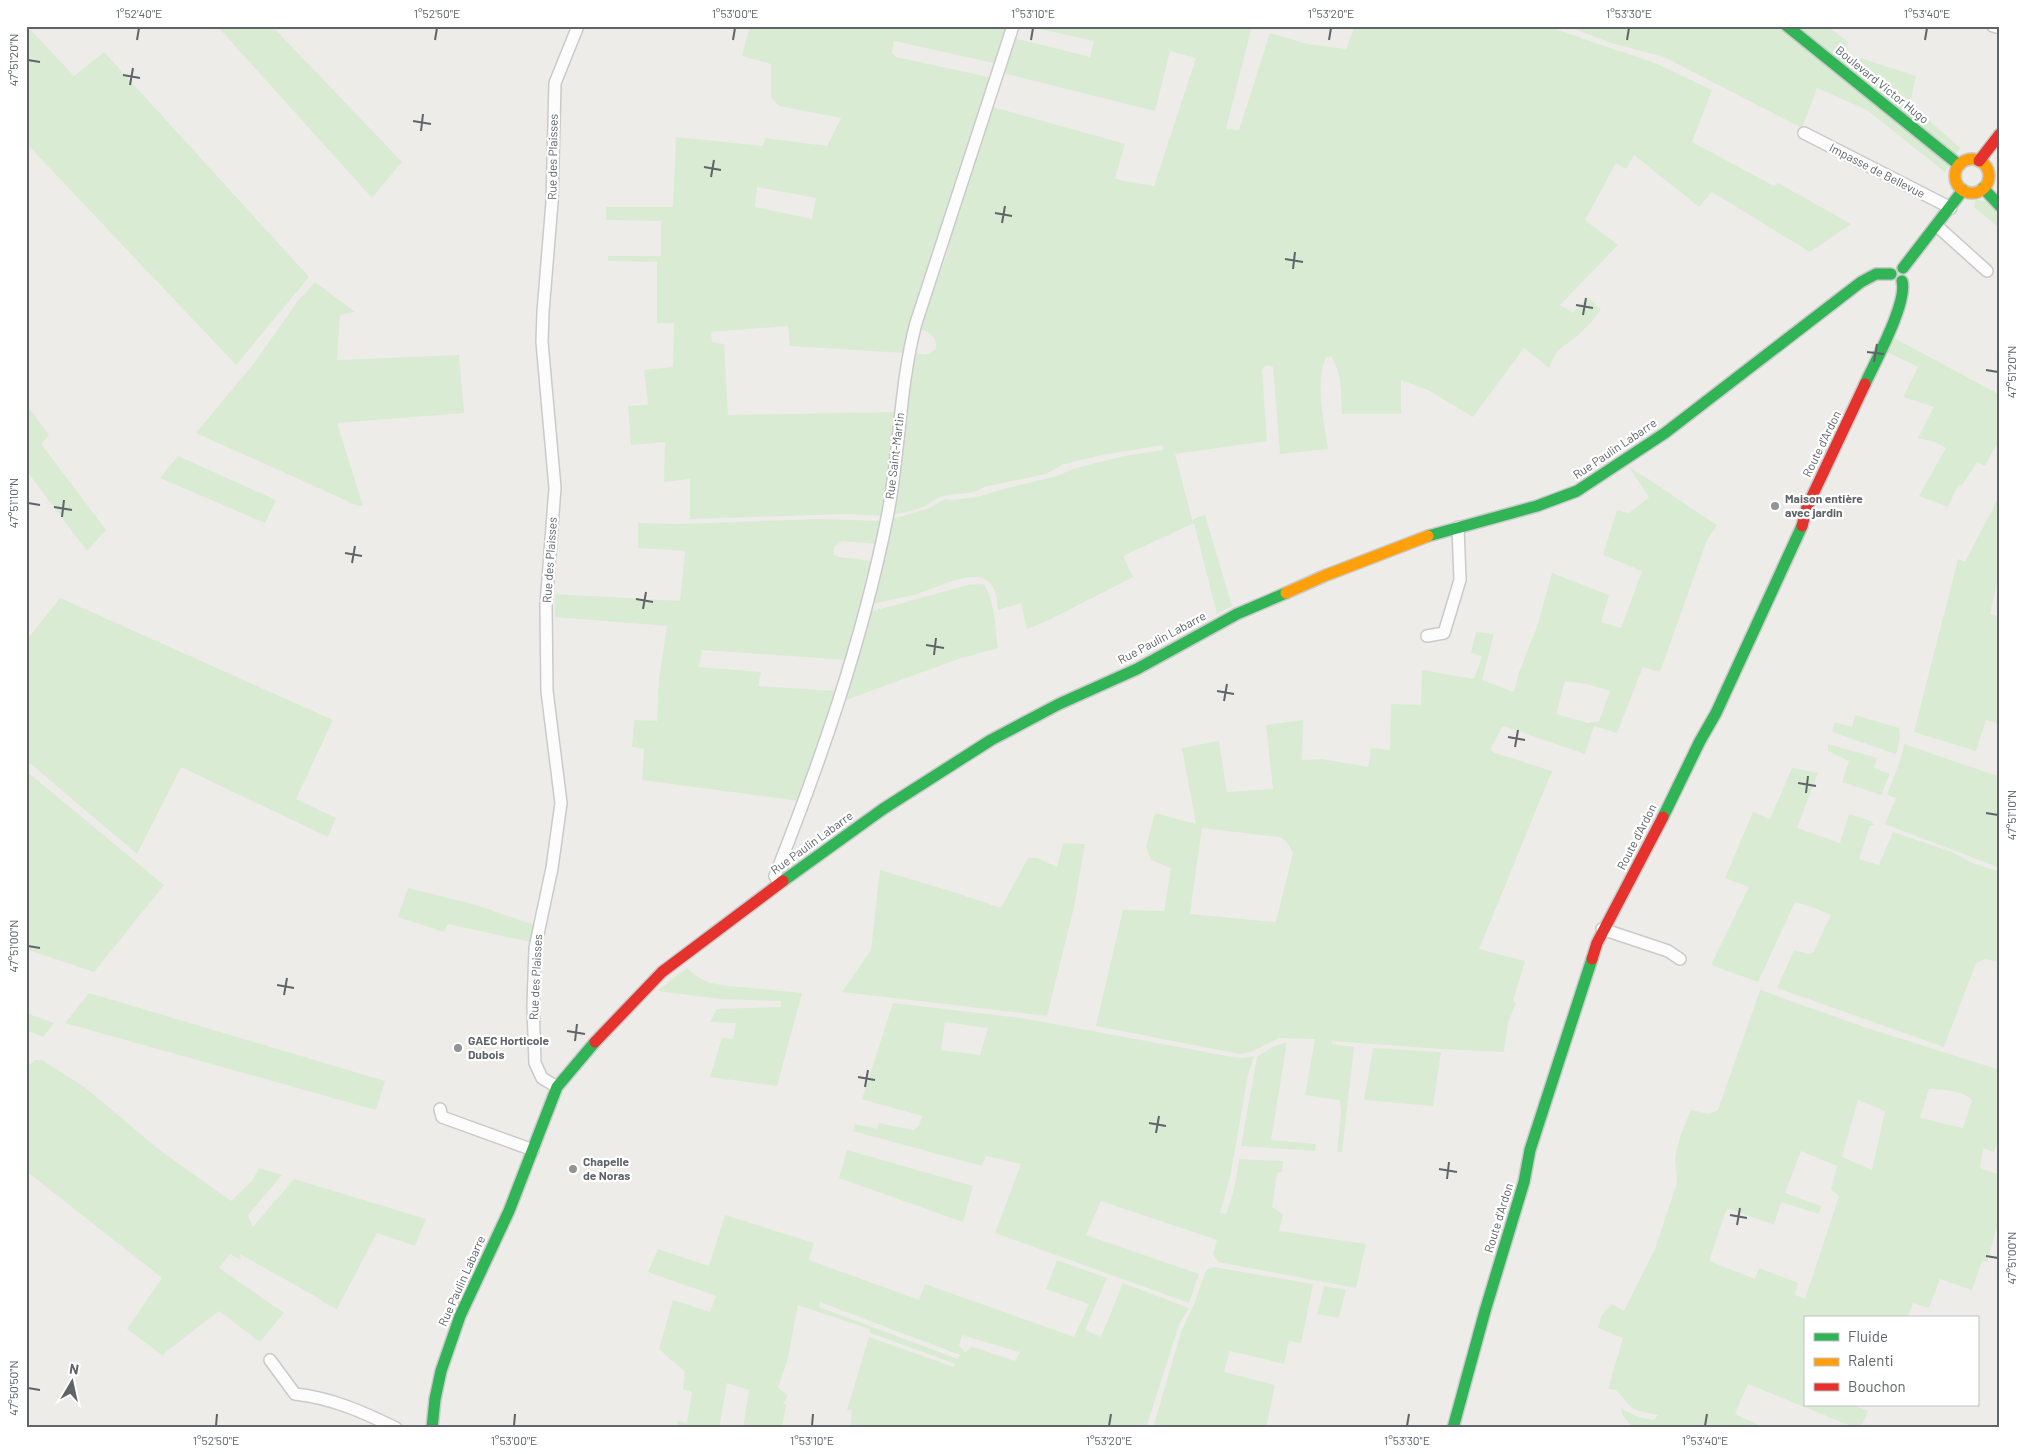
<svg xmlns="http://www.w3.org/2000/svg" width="2026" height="1454" viewBox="0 0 2026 1454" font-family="Barlow,sans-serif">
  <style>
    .green { fill: #d9ebd3; fill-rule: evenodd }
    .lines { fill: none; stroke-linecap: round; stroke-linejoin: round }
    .street-casing { stroke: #cacaca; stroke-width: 14 }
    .fast-casing { stroke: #c9caca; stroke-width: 14 }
    .slow-casing { stroke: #c9caca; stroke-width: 14 }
    .jam-casing { stroke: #c9caca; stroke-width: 14 }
    .street { stroke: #fcfcfc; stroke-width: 11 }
    .fast { stroke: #30b455; stroke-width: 11 }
    .slow { stroke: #ff9f0a; stroke-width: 11 }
    .jam { stroke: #e5322d; stroke-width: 11 }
    .ticks { fill: none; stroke: #5e6468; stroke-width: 2 }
    .poi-dot { fill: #909495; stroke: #fff; stroke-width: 2 }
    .labels { text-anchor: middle; stroke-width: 4.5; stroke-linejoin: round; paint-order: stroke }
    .street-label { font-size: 12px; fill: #5e6468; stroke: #fff }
    .poi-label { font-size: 12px; font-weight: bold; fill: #5e6468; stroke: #fff; text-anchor: start }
    .neatline { fill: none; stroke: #5e6468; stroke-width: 2 }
    .ticks-label { font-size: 12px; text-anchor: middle; fill: #5e6468 }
  </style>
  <rect width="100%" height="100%" fill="#eeece9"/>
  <g class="green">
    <path d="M27,26l47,50 30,-24 205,225 -73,88 -210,-222z"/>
    <path d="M217,26h55l130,136 -30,36z"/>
    <path d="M750,26h259l-11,38 -104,-23 -2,12 4,4 97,21 -29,78 -53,163 -6,22 -1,12 -114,-7 -2,-20 -77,6 1,10 12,2 4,71 167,-3 -4,53 -6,51 -38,-2 -157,5v-40l-26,3 1,-40 -34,3 -3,-39 20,-1 -4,-35 29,-3 1,-44h-17v-61l-49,-1v-5h53v-35l-55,-1v-13h67l3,-70 87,9 2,-8 62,8 14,-28 -62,-12 -8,-8v-34l-29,-8zM757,187l59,11 -4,21 -57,-12z"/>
    <path d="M1026,26h226l-26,103 13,1 31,-97 37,11 39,5 9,-23h191l109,37 57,27 -20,52 82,44 4,-3 73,41 -41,28 -98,-60 -13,15 -65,-52 -8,14 -10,-6 -31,57 33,25 -58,60 13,8 15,-16 13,13c-7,8 -13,16 -21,23 -15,15 -22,11 -31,35l-25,-20 -51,69 -45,-27 -27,-10v34h-59c-1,-19 0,-41 -11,-58l-5,2c-12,23 -1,66 2,91l-48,5 -7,-87 -7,-2 -4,5 5,71 -92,13 18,69v-4l12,-4 27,91 -15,8 -23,-91 -71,33 10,21 -82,42 -24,10 -6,-26 -23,7c-1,-12 -2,-25 -13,-31 -17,-8 -54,11 -71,16 -14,3 -29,6 -42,9l20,-85 38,-11 15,-9 7,1 25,-3 27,-8 53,-13 16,-7 51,-13 39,-6v-5l-66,11 -33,8 -18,10 -62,13c-13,9 -26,5 -41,9 -8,2 -13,8 -20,11 -10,4 -20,6 -30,7l20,-161c10,2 15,3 23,-4 1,-13 -6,-17 -17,-20l28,-75 7,-35 39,-112 132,37 -10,34 8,3 31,5 42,-128 -26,-7 -15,60 -152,-38 11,-35 76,19 4,-16z"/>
    <path d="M1567,26h260l21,16 -3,11 71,23 -6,27 50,45 -15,24 -78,-62 -50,-22 -15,40 -138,-71 -53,-14z"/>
    <path d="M1976,199l13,4 11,10v16l-26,-22z"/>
    <path d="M315,282l40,30 -15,3 -3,45 122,-5 5,58 -127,10 26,83 -7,-1 -160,-72 59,-71 42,-60z"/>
    <path d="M1894,338l106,57v43l-15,28 -8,-4 -15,23h-4l-10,22 -29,-11 27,-48 -11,-6 -17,-4 16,-31 -31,-10 15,-30 -31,-15z"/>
    <path d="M26,404l23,31 -8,9 65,86 -19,21 -61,-81z"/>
    <path d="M178,456l98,44 -11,23 -105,-45z"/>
    <path d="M1629,467c30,18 58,39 88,58l-10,15 -47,132 -17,-5 -26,66 -23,-7 -9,28 -82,-28 -13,23 5,4 57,18 -73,178 46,12 -12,40 3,2 -8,20 -4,29 -63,-3 -109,-8 -1,-3 1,6 22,3 -12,105h-5l4,-40 -1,-12 -35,-5 10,-56 -36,-1 -28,14 -11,2 -144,-28 27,-116 41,1 7,-43 -20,-8 -5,-13 9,-34 41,11 -14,-76 37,-7 8,51 46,-3 -7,-64 37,-5 -1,40 20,-1 46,8 3,-19 19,2 1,-46 30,1 1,-35 52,9 8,-23 -11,-3 5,-21 18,2 -12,46 32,12 5,-20 18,-45 15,-54 57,22 -8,27 20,6 21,-57 -39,-16 14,-45 12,3 20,-16zM1565,681l22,3 23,7 -11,30 -11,2 -32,-9zM1202,828l77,9 7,4 7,12 -17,69 -86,-8z"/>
    <path d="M2000,495v83l-2,-1 -8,37 10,3v107l-14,-4 -10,31 -62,-19 44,-173 7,3z"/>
    <path d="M819,519l62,2 -3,23 -36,-3 -8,6v8l5,2 34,4 -25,99 -146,-10 -3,17 62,5 -3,14 79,5 -38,110 -157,-21 2,-31 -12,-2 2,-27 23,1 2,-43 8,-52 -112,-9v-23l125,7 5,-50 -47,-3v-25l40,1z"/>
    <path d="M984,584c11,18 11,43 14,64l-37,10 -118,43 27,-89 98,-27z"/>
    <path d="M60,598l273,122 -37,79 40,19 -8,19 -147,-70 -44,87 -111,-94v-119z"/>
    <path d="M1855,715l44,13 1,10 -4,16 -64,-22 3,-10 17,5z"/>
    <path d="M1828,744l49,14 -3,10 16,6 -9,21 -39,-13 7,-21 -21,-10z"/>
    <path d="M1904,744l96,33v91l-115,-44 11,-26 -9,-3 14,-37z"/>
    <path d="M1792,768l26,5 -21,55 43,15 9,-29 22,7 3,4h-4l-11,34 20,6 14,-33 59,20 20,11 28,9 -1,90 -14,-3 -9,4 -32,84 -167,-59 17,-38 13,4 6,-1 18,-38 -19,-8 -17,-5 -37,80 -47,-17 38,-78 -24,-9 28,-66 17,7z"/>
    <path d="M26,771l138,114 -70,87 -68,-23z"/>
    <path d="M1063,843l22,1 -11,63 -27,109 -205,-24 29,-42 9,-80 70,21 51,17 27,-50h9l20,9z"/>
    <path d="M408,888l68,17 58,20 -3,17 -83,-18 -4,8 -46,-15z"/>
    <path d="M687,968l9,8 11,6 14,3 81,8 -25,93 -67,-9 12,-39 11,1 3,-16 -26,-1 7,-13 64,-2v-6l-60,-2 -64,-8z"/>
    <path d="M1760,990l104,37 136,43v66l-6,16 -11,-4 -3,20 20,7v41l-13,46 -5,-1 -10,29 -32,-11 -11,29 -16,-5 -6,15h-102v87h48l15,6 -7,17h-5l-108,-44 -13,30 30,14h-132l-11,-14 -1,-6c11,7 20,10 33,12l4,-5c-30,-6 -23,-4 -42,-25l-8,-1 15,-51 -25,-10 4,-13 10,-11 12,7 31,-62 22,-66 -2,-26 6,-23 10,-24 18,4 9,-4zM1929,1089c11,0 36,2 43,11l-9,28 -43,-10zM1858,1100l27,11 -13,59 -30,-13zM1801,1151l36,15 -6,24 8,6 -34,103 -10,-4 3,-12 -39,-15 -4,11 -46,-18 18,-53 47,17 7,-23 38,12 2,-8 -36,-13z"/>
    <path d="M89,993l296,88 -9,29 -311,-87z"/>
    <path d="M893,1003l128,15 212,39 9,1 12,-2 -6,19 -18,102 -10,36 6,1c7,-18 11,-36 13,-55l44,2 -1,11 -5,1 -5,34 11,7 -4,17 87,13 -10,44 -138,-26 -5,-8 4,-14 -116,-39 -15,34 113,39 -10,29 -194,-70 26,-69 -35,-8 -4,10 -129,-35 2,-7 22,5 2,-6 34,7 6,-4 3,-10 -60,-17zM945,1022l43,6 -8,27 -39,-5z"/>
    <path d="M26,1013l28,10 -11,14 -17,-7z"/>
    <path d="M1287,1042l-16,98 45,4 -1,7 -74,-5 16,-89 15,-10z"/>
    <path d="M1373,1048l68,4 -8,54 -69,-6z"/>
    <path d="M35,1060h7l44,28 72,61 73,52 21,-20 7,-13 23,7 -34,40 5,12 41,-48 132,40 -11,27 -38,-13 -40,76 -11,-5 -8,-6 -78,-44 1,6 -11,-6 -11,14 65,45 -24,29 -41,-31 -57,44 -35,-26 35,-51 -136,-107v-103z"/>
    <path d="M847,1150l126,36 -10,36 -124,-44z"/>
    <path d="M725,1215l89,28 -5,17 110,40 6,-16 149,53 15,-33 -43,-15 11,-29 50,18 -22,52 16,7 22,-54 66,25 -10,17 -33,103h-296l2,-18h-5l22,-73 85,30 2,-3 -86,-31v-4l-72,-24 -11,57 -9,25 10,9 -5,7 3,2 -4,23h-39l6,-38 -22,-7 -8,45h-42l1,-7 9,2 5,-31 -9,-3 2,-17 -26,-23 14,-49 37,12 6,-16 -68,-24 10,-23 51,17zM820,1302l140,53 -2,4 -139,-52zM962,1335l57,17h1l-5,9 -39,-13 -5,-1 -6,6 -6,-8z"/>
    <path d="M1214,1267l99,17 -12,59 -12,-2 -5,23 -54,-13 -6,21 51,13 -9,43h-113l28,-96 14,-30 10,-29 3,-4z"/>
    <path d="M1324,1286l22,4 -7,28 -22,-4z"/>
  </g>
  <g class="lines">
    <defs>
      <g id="street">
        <path d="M1993,26l7,2"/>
        <path d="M1804,133l147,75"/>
        <path d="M1937,226l50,45"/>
        <path d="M1427,636l17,-3 16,-53 -2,-53"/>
        <path d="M779,883l-4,-7c46,-116 87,-234 112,-358 13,-64 12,-131 29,-195l97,-297"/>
        <path d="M1602,929l66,22 12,8"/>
        <path d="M557,1087l-15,-9 -7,-15 -2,-57 2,-58 17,-80 9,-65 -14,-112 -1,-86 9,-117 -13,-146 1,-30 9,-110 3,-119 23,-57"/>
        <path d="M440,1109l2,8 91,33"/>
        <path d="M270,1360l25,34c37,4 68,18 101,34"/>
      </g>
      <g id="fast">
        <path d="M1787,26l172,139"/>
        <path d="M1983,188l17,18"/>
        <path d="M1903,268l60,-78"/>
        <path d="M1865,384c10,-22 43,-82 37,-103"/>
        <path d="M1428,536l109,-30 40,-15 88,-58 196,-151 15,-8h15"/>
        <path d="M1663,817l37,-76 16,-28 86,-187"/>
        <path d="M783,881l100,-72 108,-69 68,-36 78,-35 100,-55 49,-21"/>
        <path d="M432,1428l3,-29 6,-28 19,-55 49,-105 48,-124 38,-45"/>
        <path d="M1453,1428l32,-117 39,-129 6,-32 62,-191"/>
      </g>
      <g id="slow">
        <circle cx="1972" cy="176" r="17"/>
        <path d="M1286,593l38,-17 104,-40"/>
      </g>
      <g id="jam">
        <path d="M1979,161l21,-27"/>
        <path d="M1802,526l5,-19 58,-123"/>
        <path d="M1592,959l5,-16 66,-126"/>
        <path d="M595,1042l67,-70 121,-91"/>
      </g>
    </defs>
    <use href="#street" class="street-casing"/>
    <use href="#fast" class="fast-casing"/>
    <use href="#slow" class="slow-casing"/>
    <use href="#jam" class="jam-casing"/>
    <use href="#street" class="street"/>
    <use href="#fast" class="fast"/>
    <use href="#slow" class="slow"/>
    <use href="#jam" class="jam"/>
  </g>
  <path class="ticks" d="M137,40l2,-12M435,40l2,-12M733,40l2,-12M1031,40l2,-12M1329,40l2,-12M1627,40l2,-12M1925,40l2,-12M28,60l12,2M123,75l17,3M130,85l3,-17M413,121l18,3M421,131l2,-17M704,167l17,3M711,177l3,-17M995,213l17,3M1002,223l3,-17M1285,259l18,3M1293,269l2,-17M1576,305l17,3M1583,315l3,-17M1867,352l17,2M1874,362l3,-18M1986,370l12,2M28,503l12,2M54,507l18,3M62,517l2,-17M345,553l17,3M352,563l3,-17M636,599l17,3M643,609l3,-17M926,645l18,3M934,655l2,-17M1217,691l17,3M1224,701l3,-17M1508,737l17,3M1515,747l3,-17M1798,783l18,3M1806,793l2,-17M1986,813l12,2M28,946l12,2M277,985l17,3M284,995l3,-17M567,1031l18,3M575,1041l2,-17M858,1077l17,3M865,1087l3,-17M1149,1123l17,3M1156,1133l3,-17M1439,1169l18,3M1447,1179l2,-17M1730,1215l17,3M1737,1225l3,-17M1986,1256l12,2M28,1388l12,2M216,1426l1,-12M514,1426l1,-12M812,1426l1,-12M1109,1426l2,-12M1407,1426l2,-12M1705,1426l2,-12"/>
  <g class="poi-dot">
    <circle cx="1775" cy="506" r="5"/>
    <circle cx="458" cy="1048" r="5"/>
    <circle cx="573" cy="1169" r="5"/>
  </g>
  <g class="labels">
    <g class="street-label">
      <text transform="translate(1882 85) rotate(39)" y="4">Boulevard Victor Hugo</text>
      <text transform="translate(553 157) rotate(-89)" y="4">Rue des Plaisses</text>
      <text transform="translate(1877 171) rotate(27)" y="4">Impasse de Bellevue</text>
      <text transform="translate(1822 444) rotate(-64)" y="4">Route d'Ardon</text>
      <text transform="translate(1615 449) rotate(-34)" y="4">Rue Paulin Labarre</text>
      <text transform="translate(895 456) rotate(-83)" y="4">Rue Saint-Martin</text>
      <text transform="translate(550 560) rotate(-86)" y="4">Rue des Plaisses</text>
      <text transform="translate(1162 638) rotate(-28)" y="4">Rue Paulin Labarre</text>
      <text transform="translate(1637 837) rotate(-63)" y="4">Route d'Ardon</text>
      <text transform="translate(812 843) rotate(-36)" y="4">Rue Paulin Labarre</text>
      <text transform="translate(536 977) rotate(-87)" y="4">Rue des Plaisses</text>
      <text transform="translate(1499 1218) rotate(-73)" y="4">Route d'Ardon</text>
      <text transform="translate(462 1281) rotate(-66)" y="4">Rue Paulin Labarre</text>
    </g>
    <g class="poi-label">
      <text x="1785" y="503">Maison entière<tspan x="1785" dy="14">avec jardin</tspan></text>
      <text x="468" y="1045">GAEC Horticole<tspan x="468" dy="14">Dubois</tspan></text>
      <text x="583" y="1166">Chapelle<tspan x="583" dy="14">de Noras</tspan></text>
    </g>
  </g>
  <rect width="2026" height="1454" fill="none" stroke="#ffffff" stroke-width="55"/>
  <rect x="1804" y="1316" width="175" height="90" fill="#ffffff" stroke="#bfc1c3"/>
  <rect x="1814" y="1333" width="25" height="8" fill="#30b455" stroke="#bfc1c3"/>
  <text x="1848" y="1342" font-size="15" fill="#5e6468">Fluide</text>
  <rect x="1814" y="1358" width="25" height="8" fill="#ff9f0a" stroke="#bfc1c3"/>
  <text x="1848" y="1366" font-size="15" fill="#5e6468">Ralenti</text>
  <rect x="1814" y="1383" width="25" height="8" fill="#e5322d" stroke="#bfc1c3"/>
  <text x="1848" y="1392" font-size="15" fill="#5e6468">Bouchon</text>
  <g transform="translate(72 1382) rotate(9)" stroke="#ffffff" stroke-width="4" paint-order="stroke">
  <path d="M0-4L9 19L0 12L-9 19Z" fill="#5e6468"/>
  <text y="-8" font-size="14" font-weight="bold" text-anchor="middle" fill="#5e6468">N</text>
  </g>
  <rect x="28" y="28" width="1970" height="1398" class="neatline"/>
  <g class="ticks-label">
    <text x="139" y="18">1°52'40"E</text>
    <text x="437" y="18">1°52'50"E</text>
    <text x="735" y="18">1°53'00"E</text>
    <text x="1033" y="18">1°53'10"E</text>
    <text x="1331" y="18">1°53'20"E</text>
    <text x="1629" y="18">1°53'30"E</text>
    <text x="1927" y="18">1°53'40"E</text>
    <text transform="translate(14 60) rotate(-90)" y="4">47°51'20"N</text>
    <text transform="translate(2012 372) rotate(-90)" y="4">47°51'20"N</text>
    <text transform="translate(14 503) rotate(-90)" y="4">47°51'10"N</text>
    <text transform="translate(2012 815) rotate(-90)" y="4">47°51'10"N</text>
    <text transform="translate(14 946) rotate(-90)" y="4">47°51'00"N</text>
    <text transform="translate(2012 1258) rotate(-90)" y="4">47°51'00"N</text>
    <text transform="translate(14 1388) rotate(-90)" y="4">47°50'50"N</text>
    <text x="216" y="1445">1°52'50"E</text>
    <text x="514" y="1445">1°53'00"E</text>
    <text x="812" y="1445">1°53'10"E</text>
    <text x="1109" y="1445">1°53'20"E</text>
    <text x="1407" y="1445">1°53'30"E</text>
    <text x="1705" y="1445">1°53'40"E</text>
  </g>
</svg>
